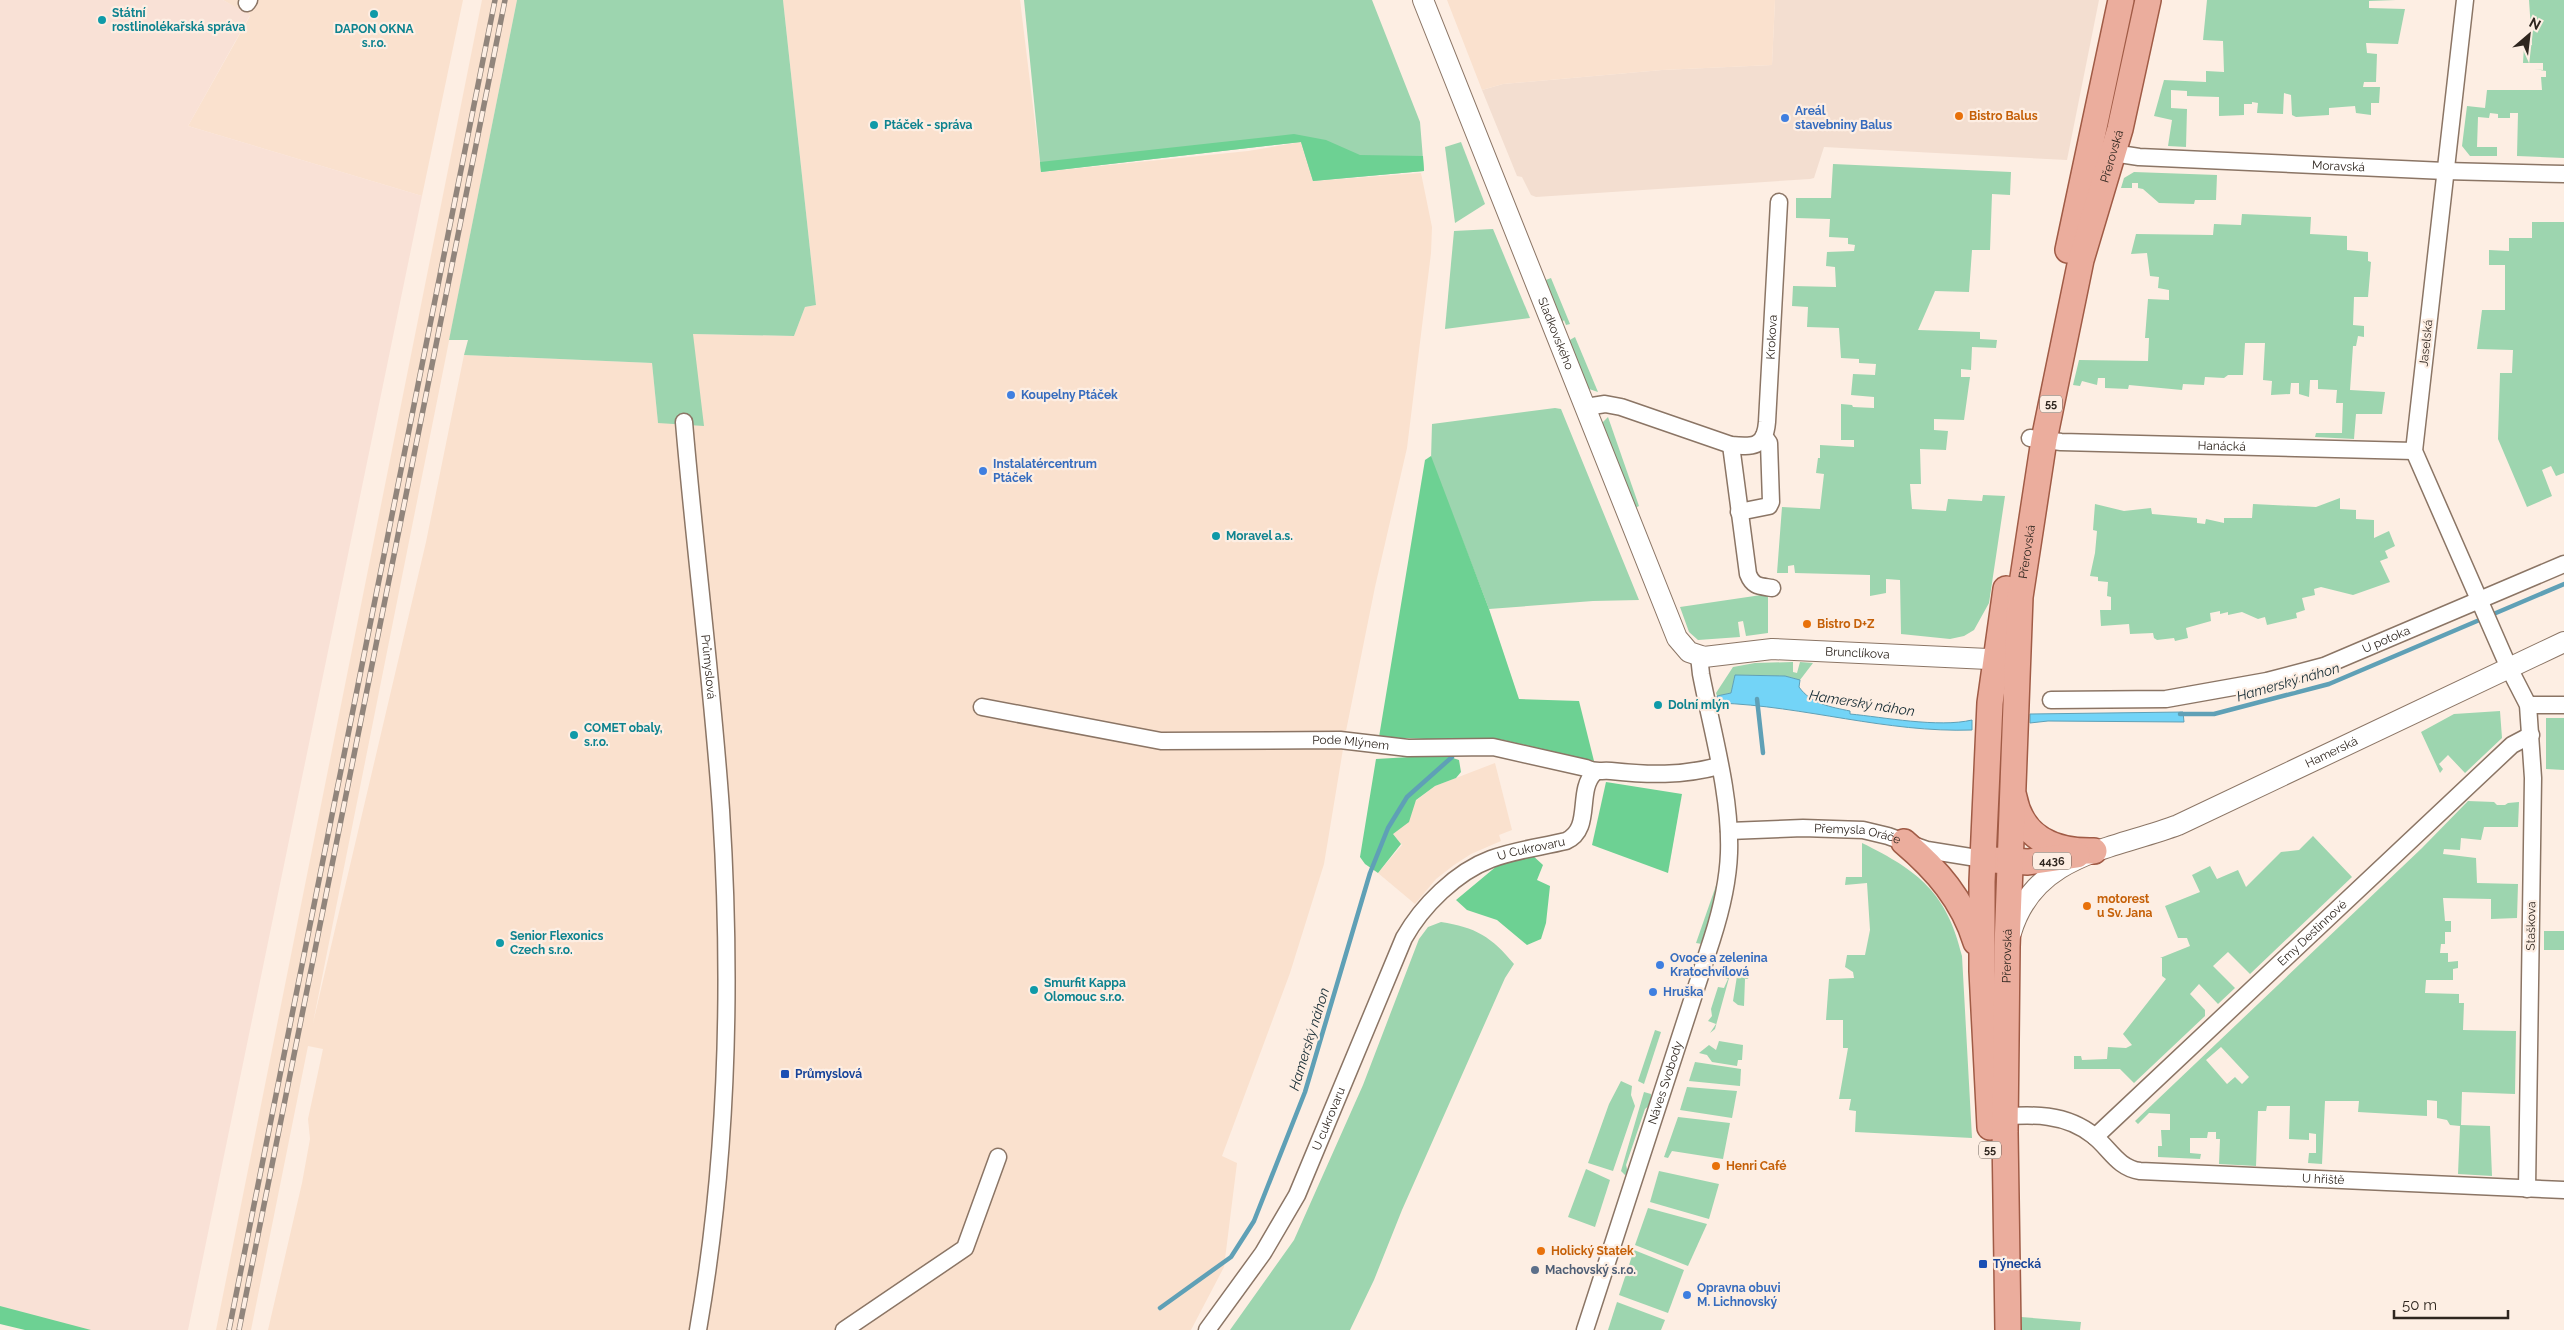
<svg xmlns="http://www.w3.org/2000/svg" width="2564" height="1330" viewBox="0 0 2564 1330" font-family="Raleway,sans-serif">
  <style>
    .commercial { fill: #f3ded0 }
    .built { fill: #fae1ce }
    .education { fill: #f9e1d6 }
    .green { fill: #9dd5af; fill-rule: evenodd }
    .forest { fill: #6dd193 }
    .water { fill: #73d4f7; stroke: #5fa0b6 }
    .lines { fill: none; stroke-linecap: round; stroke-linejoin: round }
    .stream { stroke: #5fa0b6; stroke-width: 4.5 }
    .minor-casing { stroke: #8b7565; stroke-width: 19 }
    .tertiary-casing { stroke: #8b7565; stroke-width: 22 }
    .primary-casing { stroke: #a05b46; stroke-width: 28 }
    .minor { stroke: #fff; stroke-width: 16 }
    .tertiary { stroke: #fff; stroke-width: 20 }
    .primary { stroke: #ebad9d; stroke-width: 25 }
    .rail-casing { stroke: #91857c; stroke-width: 5.5 }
    .rail { stroke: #fdeee3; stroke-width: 4; stroke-dasharray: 11; stroke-linecap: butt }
    .culture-dot { fill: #0f9aa8; stroke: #fdeee3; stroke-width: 2 }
    .food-dot { fill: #e8710a; stroke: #fdeee3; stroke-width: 2 }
    .shop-dot { fill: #3f7fe0; stroke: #fdeee3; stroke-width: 2 }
    .transit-dot { fill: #1a4fb4; stroke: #fdeee3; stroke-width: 2 }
    .service-dot { fill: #5c6f8a; stroke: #fdeee3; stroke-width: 2 }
    .labels { text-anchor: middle; stroke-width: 4.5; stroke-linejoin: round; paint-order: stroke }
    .shield { fill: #fdeee3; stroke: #6d625a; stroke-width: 1 }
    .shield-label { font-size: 11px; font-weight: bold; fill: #2f261f }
    .culture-label { font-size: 12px; font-weight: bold; fill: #0d838f; stroke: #fdeee3; text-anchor: start }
    .shop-label { font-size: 12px; font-weight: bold; fill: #366cbe; stroke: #fdeee3; text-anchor: start }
    .food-label { font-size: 12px; font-weight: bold; fill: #c56008; stroke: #fdeee3; text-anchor: start }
    .street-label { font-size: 12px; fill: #2f261f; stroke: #fdeee3 }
    .transit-label { font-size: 12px; font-weight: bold; fill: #164399; stroke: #fdeee3; text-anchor: start }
    .service-label { font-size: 12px; font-weight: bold; fill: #4e5e75; stroke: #fdeee3; text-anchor: start }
    .water-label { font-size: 14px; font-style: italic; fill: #182e36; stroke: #fdeee3 }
  </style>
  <rect width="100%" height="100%" fill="#fdeee3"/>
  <path class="commercial" d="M1775,0h324l-32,160 -243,-13 -10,31 -4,1 -274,18 -5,-2 -9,-18 -5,-1 -35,-86 21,-6 159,-14 110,-5z"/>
  <g class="built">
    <path d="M223,0h240l-41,196 -234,-70 62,-110z"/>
    <path d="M482,0h35l-204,1023 113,-481 38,-187 188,8 6,60 35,-89 101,2 11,-29 11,-2 -33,-305h237l21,172 207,-21 53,-9 12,39 108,-8 11,54 -1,26 -24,195 -32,139 -29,144 -22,133 -34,109 -68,183 15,7 -13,104 -33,63h-923l34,-147 8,-44 -2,-20 15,-70 -15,-3 -57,284h-35z"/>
    <path d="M1447,0h328l-3,65 -110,5 -159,14 -21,6z"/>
    <path d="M1495,763l17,67 -13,5 2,6 -30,13 -17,11 -18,14 -21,25 -37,-31 24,-28 -9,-11 8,-22 34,-26z"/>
  </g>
  <path class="education" d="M0,0h223l27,15 -62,111 234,70 -234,1134h-132l-56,-15z"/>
  <g class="green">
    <path d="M517,0h266l33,305 -11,2 -11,29 -101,-2 11,92 -46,-3 -6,-60 -188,-8 4,-15h-19z"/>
    <path d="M1024,0h348l48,122 4,49 -111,10 -12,-39 -260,30z"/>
    <path d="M2207,0h189l-27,1v7l36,1 -7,35 -32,-1 1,10 10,1 -1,28h-12l-1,5h17l-1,16h-8v12l-15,-2 -1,-7 -26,2v7l-33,2 -4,-2 -1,-20 -7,-2 -1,21 -26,-1 1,-10 -6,-1v2h-8v11l-25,1v-19l-32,-1v-5l-16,-1v18l16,1 -1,38 -18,-1 4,-26 -18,-4 10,-36 42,2v-11l18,1 -1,-31 -20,-1z"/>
    <path d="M2529,0h35v158l-47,-2 1,-43h-8v5h-12v-4l-8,-1 -1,5 -11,-1 -1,30h20v9h-27l-8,-10 5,-40 18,2 2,-18h55l-1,-13h5v-6l-12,-2 9,1v-7h-20l1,-17 8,-1z"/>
    <path d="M1461,142l24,62 -30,19 -10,-76z"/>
    <path d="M1833,164l178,8 -1,23 -18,-1 -2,56h-18l-3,42 -34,-1 -17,39 62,2v7l17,1 -1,8 -24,-1 -1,23 -10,-1v8h9l-6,43 -30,-1v11l14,1 -2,19 -26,-1 1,35h-11l2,25 34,2 2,-12 34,2 1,-6 22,1 -16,107 -15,27 -10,6 -14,3 -49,-5 -1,-54 -14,-1v14l-16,3v-21l-75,-2 -1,-8 -6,1v7h-11l5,-66 38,2 4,-35 -8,-1 2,-15h2v-13l34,2v-7h-13v-36l11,1 1,2 21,1v-11l-23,-2 2,-21 22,1 1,-11 -17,-1v-4l-18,-1 -2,-30 -32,-1 1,-20 -16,-1 1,-20 43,1 -1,-20 -9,-1 1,-14 27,-1 1,-6 -7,-1v-6l-19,-1 1,-18 -34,-1v-20h35z"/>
    <path d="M2134,172l83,3 -1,25h-21l-1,4 -35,-1 -16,-14 -5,-1v-5h-6v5h-11l3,-10z"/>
    <path d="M2242,214l69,3 -1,17 37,2v14l21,2v9l3,1 -3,35h-14l-1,28 11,1v11l-6,-1 -2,10h-3l-3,44 35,2 -3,22h-26l-2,25 -39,-2 1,-4h26l1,-30h-7l1,-13 -19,-1v-9h-8l-1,17 -10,-3v-11h-8l-1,11 -19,1 1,-14 -9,-1 2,-37h-20l-2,32h-15l-4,3 -19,-1 -1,8 -21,-1 -1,6 -53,-5 -1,4 -23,-1v-10h-7l-1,7 -15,-4 -2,5 -7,-1 6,-25 69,1 1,-23h-4l3,-39 21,1v-10l-11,-2 1,-11 -9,-1 -3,-23 -16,1 5,-20 77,1 1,-11 27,1z"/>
    <path d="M2532,222h32v251l-8,3 -5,-10 -9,4 10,26 -25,11 -29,-68 2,-66h12l1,-23 -36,-1 5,-39h23v-45h-16v-15l20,1v-13h23z"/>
    <path d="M1493,229l37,89 -85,11 9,-98z"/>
    <path d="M1551,278l19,46 -4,1 -2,-5 -3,4 -18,-43z"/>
    <path d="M1575,337l23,55 -12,-4 -18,-47z"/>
    <path d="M1555,408l6,1 78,191 -46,1 -104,8 -58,-150 1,-35z"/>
    <path d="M1608,417l31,89 -4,2 -33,-85z"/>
    <path d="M2340,498v11l16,1v9l18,1v18l15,-7 6,15 -10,5 3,7 -8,3 10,21 -37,13 -32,-8 -7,2 1,6 -13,3 3,12 -9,3 1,5 -30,7 -2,-8 -7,2 -16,-7 -14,3v-3l-8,2v-3l-10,2 1,8 -25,7 2,10 -13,3 -1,-3 -17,2 -3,-2 -1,-5 -23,1 -1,-10 -28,2 -1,-16h11v-13l-4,-1 1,-14 -10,-1v-4l-8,-1 5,-23 2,-22 -4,-1 2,-26 29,7 27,-3 1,6 45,4v5l8,1 1,-5 18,4v-5h28l1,-14 63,3z"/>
    <path d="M1768,594v39l-22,3 -3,-15 -5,1 2,15 -42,3 -9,-8 -9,-25z"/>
    <path d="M1793,662v10l4,1 3,-11 13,1 -13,17 -15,-4 -50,-1 -4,18 -14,3 -1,-3 17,-26 22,-4z"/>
    <path d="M2500,711l2,27 -37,35 -17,-18 -9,9 4,5 -3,4 -19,-41 33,-18z"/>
    <path d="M2546,718h18v52l-18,-1z"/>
    <path d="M2468,801l26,1 3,3h8l3,-2 11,-1 -1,25h-34l-3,13 -20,-2 -1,12 -16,-1 -1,5 33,4 1,25 41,1 -1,34 -26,1v-20l-48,-1 2,23h6v11h-6v12h-4l-1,9h8v9l10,-1v7l-5,1v11h-27l-1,13 34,1v9h5l-1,27 53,1 -1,63 -53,-2 -1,33 29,1 2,50 -34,-2 2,-48 -10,-1 -3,-5 -10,-2v-17l-10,-1v16l-69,-4 1,-11h-34l-3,63 -14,-1 1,-10h7v-19l-7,-1v7l-20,-1 1,-33h-23l-1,5h-8l-2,55 -37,-2 1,-25h-4v-7h-8l-1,6h-17v15l11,1 -1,5 -42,-2v-11h4l-1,-16h9v-16l-21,-1 -11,11 -3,-3 287,-273zM2221,1047l28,30 -7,7 -7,-7 -8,7 -21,-24z"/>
    <path d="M2313,836l39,41 -102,97 -22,-22 -15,14 22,22 -17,16 -19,-20 -9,10 15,16v6l-71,67 -14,-14h-46v-13h7l1,4 25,-1 1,-12 18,1 6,-3 -9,-11 43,-55 -4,-3v-18h-2l30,-12 -3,-8h-9l-13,-32 35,-14 -8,-17 18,-9 7,13 21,-9 8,17 35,-35 18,-2z"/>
    <path d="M1862,843c57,28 85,50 100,113l10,182 -117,-6 1,-21 -7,-1 2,-11h-12l9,-51h-5v-28h-17l3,-41 25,-1 -1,-6 -8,-5 2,-12h18l5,-25 -3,-47 -22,2 1,-8h16z"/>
    <path d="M1719,877l-6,32 -11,35 -6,-1z"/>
    <path d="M1441,922c34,5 51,15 73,42l-9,14 -103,232 -28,70 -24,50h-120l64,-90 69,-155 56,-146 9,-12z"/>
    <rect x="2544" y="931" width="20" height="19"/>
    <path d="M1739,975h10l-1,4h-3l-1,27 -6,-1 -5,-4 4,-25z"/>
    <path d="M1721,976l8,2 -14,51 -5,4 6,-9 -8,-3 4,-5 -1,-7 7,-22 6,1 4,-9z"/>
    <path d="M1655,1030l6,2 -17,52 -6,-3z"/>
    <path d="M1719,1041l24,4 -1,15h-4l-1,6 -25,-4 -5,-7 -8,-2 10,-8 7,5z"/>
    <path d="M1695,1062l46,7 -1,17 -51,-5z"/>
    <path d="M1621,1081l11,5 -1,9 4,11 -22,65 -25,-8 21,-59z"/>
    <path d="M1687,1087l50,4 -5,27 -52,-8z"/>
    <path d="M1644,1092l7,2v10l-6,5 -19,56 2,8 -3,2 -4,-4z"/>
    <path d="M1678,1117l52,6 -7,36 -51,-8 -4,7 -4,-1z"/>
    <path d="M1586,1169l24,11 -15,47 -27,-10z"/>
    <path d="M1659,1171l60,13 -10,35 -59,-17z"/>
    <path d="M1648,1208l59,16 -19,42 -53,-21z"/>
    <path d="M1634,1250l50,20 -16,43 -49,-18z"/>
    <path d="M1617,1302l48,18 -4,10h-53z"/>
    <path d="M2021,1317l60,5 -1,8h-58z"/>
  </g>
  <g class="forest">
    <path d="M1294,134l32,6 34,15 63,1 1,15 -111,10 -12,-39 -260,30 -1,-10z"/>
    <path d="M1431,456l58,153 30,90 60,2 15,60 -95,-22h-73l-47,-2 46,-277z"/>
    <path d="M1444,755l15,5 2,12 -5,6 -21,8 -19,14 -7,22 -16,12 8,10 -23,29 -13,-9 -5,-7 16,-98z"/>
    <path d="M1606,782l76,12 -14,79 -76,-28z"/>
    <path d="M1531,854l12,11 -6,15 13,6 -4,37 -5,16 -14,6 -30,-25 -30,-10 -11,-10 42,-35z"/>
    <path d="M0,1306l91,24h-66l-25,-6z"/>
  </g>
  <g class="water">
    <path d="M1735,675l50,1 15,4 -1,7c12,17 32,20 51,24v3c33,3 88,14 122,6v10c-85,3 -168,-24 -253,-27l-2,-7 14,-3z"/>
    <path d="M2183,712l1,10 -136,-1 -18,2v-9z"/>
  </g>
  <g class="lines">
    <g class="stream">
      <path d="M1757,699l6,54"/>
      <path d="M1692,705l5,-1"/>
      <path d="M2180,714h34l115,-30 235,-100"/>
      <path d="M1160,1308l71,-51 23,-36 51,-129 65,-219 18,-45 19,-31 45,-40"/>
    </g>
    <defs>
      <g id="minor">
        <path d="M2465,0l-51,451 95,217 19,37 5,73 -6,411"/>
        <path d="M247,3l2,-3"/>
        <path id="s1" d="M2113,153l26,4 306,14 119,3"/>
        <path id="s2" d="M1586,407l19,-3 16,3 110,38c21,2 34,3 36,-23l12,-220"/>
        <path id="s3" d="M684,422c11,130 28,258 37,388 11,173 7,348 -23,520"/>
        <path id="s4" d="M2030,438l31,4 353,9"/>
        <path d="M1731,445l17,129c5,13 12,12 24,14"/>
        <path d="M1739,512l30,-6 2,-4 -2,-59 -5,-7"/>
        <path id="s5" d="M2051,700l115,-1 101,-18 57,-15 240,-102"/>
        <path d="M2528,705h36"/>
        <path id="s6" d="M982,707l179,34 179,-1 68,8 85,-1 93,21c9,5 15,2 25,3 37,4 71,5 108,-5"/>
        <path id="s7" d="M1729,831l74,-3 60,2 25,6 39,14 56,9"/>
        <path id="s8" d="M1997,1117c35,-3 69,-4 97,19 16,13 24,32 46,35l424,19"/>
        <path id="s9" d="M2095,1137l417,-392 19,-10"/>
        <path d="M844,1330l121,-82 33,-91"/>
        <path id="s10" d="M1207,1330l56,-77 34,-58 107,-257c18,-32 52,-66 87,-79 24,-9 50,-12 75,-18 27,-12 10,-50 28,-68"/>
        <path id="s11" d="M1585,1330l127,-391c9,-28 16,-57 17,-86 2,-58 -17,-122 -28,-179l-2,-18"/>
      </g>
      <g id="tertiary">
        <path id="s12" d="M1423,0l254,638 12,14 15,5 68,-8 238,11"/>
        <path id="s13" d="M2011,933c23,-79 100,-83 167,-108l386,-183"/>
      </g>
      <g id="primary">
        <path d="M2068,250l53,-250"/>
        <path d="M2014,797c8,42 41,55 80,54"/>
        <path d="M1904,842c33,28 59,58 72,100"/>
        <path d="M1993,860l35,2 49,-7"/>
        <path d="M1990,1127l-8,-156v-89l8,-179 16,-114"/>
        <path id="s14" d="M2008,1330l-3,-198 2,-185 13,-350 24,-157 37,-180 39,-131 28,-129"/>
      </g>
    </defs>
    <use href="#minor" class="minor-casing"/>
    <use href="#tertiary" class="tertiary-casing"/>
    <use href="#primary" class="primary-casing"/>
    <use href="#minor" class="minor"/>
    <use href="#tertiary" class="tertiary"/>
    <use href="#primary" class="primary"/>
    <defs>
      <g id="rail">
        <path d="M229,1330l266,-1330"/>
        <path d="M239,1330l266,-1330"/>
      </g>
    </defs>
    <use href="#rail" class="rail-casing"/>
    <use href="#rail" class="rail"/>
  </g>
  <g class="culture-dot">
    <circle cx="374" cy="14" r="5"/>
    <circle cx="102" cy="20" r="5"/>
    <circle cx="874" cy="125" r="5"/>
    <circle cx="1216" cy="536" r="5"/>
    <circle cx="1658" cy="705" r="5"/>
    <circle cx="574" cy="735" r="5"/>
    <circle cx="500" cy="943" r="5"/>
    <circle cx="1034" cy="990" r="5"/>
  </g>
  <g class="food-dot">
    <circle cx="1959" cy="116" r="5"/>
    <circle cx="1807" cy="624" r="5"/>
    <circle cx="2087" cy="906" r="5"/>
    <circle cx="1716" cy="1166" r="5"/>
    <circle cx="1541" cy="1251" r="5"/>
  </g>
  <g class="shop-dot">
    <circle cx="1785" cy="118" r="5"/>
    <circle cx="1011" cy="395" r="5"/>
    <circle cx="983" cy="471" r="5"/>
    <circle cx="1660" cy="965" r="5"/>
    <circle cx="1653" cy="992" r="5"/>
    <circle cx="1687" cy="1295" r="5"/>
  </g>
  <g class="transit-dot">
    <rect x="780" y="1069" width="10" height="10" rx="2.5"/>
    <rect x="1978" y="1259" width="10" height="10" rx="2.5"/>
  </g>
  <circle class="service-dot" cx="1535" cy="1270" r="5"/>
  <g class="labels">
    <g class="shield">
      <rect x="2040" y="395.5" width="22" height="17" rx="4"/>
      <rect x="2033" y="852.5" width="38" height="17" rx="4"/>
      <rect x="1979" y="1141.5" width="22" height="17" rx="4"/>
    </g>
    <g class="shield-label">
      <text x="2051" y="408">55</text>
      <text x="2052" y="865">4436</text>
      <text x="1990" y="1154">55</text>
    </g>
    <g class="culture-label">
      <text x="112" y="17">Státní<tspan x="112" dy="14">rostlinolékařská správa</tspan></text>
      <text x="374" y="33" text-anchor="middle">DAPON OKNA<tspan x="374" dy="14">s.r.o.</tspan></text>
      <text x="884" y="129">Ptáček - správa</text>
      <text x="1226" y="540">Moravel a.s.</text>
      <text x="1668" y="709">Dolní mlýn</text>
      <text x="584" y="732">COMET obaly,<tspan x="584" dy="14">s.r.o.</tspan></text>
      <text x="510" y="940">Senior Flexonics<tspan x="510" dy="14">Czech s.r.o.</tspan></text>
      <text x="1044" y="987">Smurfit Kappa<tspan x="1044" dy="14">Olomouc s.r.o.</tspan></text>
    </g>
    <g class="shop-label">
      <text x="1795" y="115">Areál<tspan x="1795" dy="14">stavebniny Balus</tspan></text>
      <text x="1021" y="399">Koupelny Ptáček</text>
      <text x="993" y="468">Instalatércentrum<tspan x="993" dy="14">Ptáček</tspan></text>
      <text x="1670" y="962">Ovoce a zelenina<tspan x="1670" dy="14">Kratochvílová</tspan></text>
      <text x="1663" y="996">Hruška</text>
      <text x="1697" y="1292">Opravna obuvi<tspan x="1697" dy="14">M. Lichnovský</tspan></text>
    </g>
    <g class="food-label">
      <text x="1969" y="120">Bistro Balus</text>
      <text x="1817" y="628">Bistro D+Z</text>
      <text x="2097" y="903">motorest<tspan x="2097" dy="14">u Sv. Jana</tspan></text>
      <text x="1726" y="1170">Henri Café</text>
      <text x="1551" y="1255">Holický Statek</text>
    </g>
    <g class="street-label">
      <text dy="4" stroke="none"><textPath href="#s14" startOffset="1184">Přerovská</textPath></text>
      <text dy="4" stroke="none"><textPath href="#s1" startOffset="226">Moravská</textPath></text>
      <text dy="4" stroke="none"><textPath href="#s12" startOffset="359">Sladkovského</textPath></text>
      <text dy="4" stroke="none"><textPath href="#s2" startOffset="288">Krokova</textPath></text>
      <text transform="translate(2426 343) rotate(-84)" y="4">Jaselská</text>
      <text dy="4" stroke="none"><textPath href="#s4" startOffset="192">Hanácká</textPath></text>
      <text dy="4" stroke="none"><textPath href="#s14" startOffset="779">Přerovská</textPath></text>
      <text dy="4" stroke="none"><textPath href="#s5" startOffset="344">U potoka</textPath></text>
      <text dy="4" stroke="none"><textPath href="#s12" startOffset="875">Brunclíkova</textPath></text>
      <text dy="4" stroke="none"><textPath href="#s3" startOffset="246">Průmyslová</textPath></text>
      <text dy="4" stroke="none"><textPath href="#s6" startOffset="372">Pode Mlýnem</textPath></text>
      <text dy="4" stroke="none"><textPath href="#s13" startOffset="379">Hamerská</textPath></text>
      <text dy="4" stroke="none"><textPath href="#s7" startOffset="129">Přemysla Oráče</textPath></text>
      <text dy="4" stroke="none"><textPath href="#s10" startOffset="602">U Cukrovaru</textPath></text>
      <text transform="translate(2531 926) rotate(-89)" y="4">Staškova</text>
      <text dy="4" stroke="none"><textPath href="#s9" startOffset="298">Emy Destinnové</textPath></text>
      <text dy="4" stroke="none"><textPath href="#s14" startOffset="374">Přerovská</textPath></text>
      <text dy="4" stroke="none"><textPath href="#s11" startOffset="260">Náves Svobody</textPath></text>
      <text dy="4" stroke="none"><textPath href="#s10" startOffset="245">U cukrovaru</textPath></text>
      <text dy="4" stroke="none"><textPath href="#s8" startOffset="344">U hřiště</textPath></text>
    </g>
    <g class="transit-label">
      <text x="795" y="1078">Průmyslová</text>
      <text x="1993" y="1268">Týnecká</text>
    </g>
    <g class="service-label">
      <text x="1545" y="1274">Machovský s.r.o.</text>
    </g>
    <g class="water-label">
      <text transform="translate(2288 682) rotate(-16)" y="5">Hamerský náhon</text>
      <text transform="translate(1862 703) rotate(9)" y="5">Hamerský náhon</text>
      <text transform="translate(1309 1039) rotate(-73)" y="5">Hamerský náhon</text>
    </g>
  </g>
  <g transform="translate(2529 35) rotate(28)" stroke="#fdeee3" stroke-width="4" paint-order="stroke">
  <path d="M0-4L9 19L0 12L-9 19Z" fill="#2f261f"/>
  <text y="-8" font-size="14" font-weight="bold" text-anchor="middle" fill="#2f261f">N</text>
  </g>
  <path d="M2394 1310v8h114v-8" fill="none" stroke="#2f261f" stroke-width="2.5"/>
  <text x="2402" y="1310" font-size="15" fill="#2f261f" stroke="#fdeee3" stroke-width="4" paint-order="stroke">50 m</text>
</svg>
